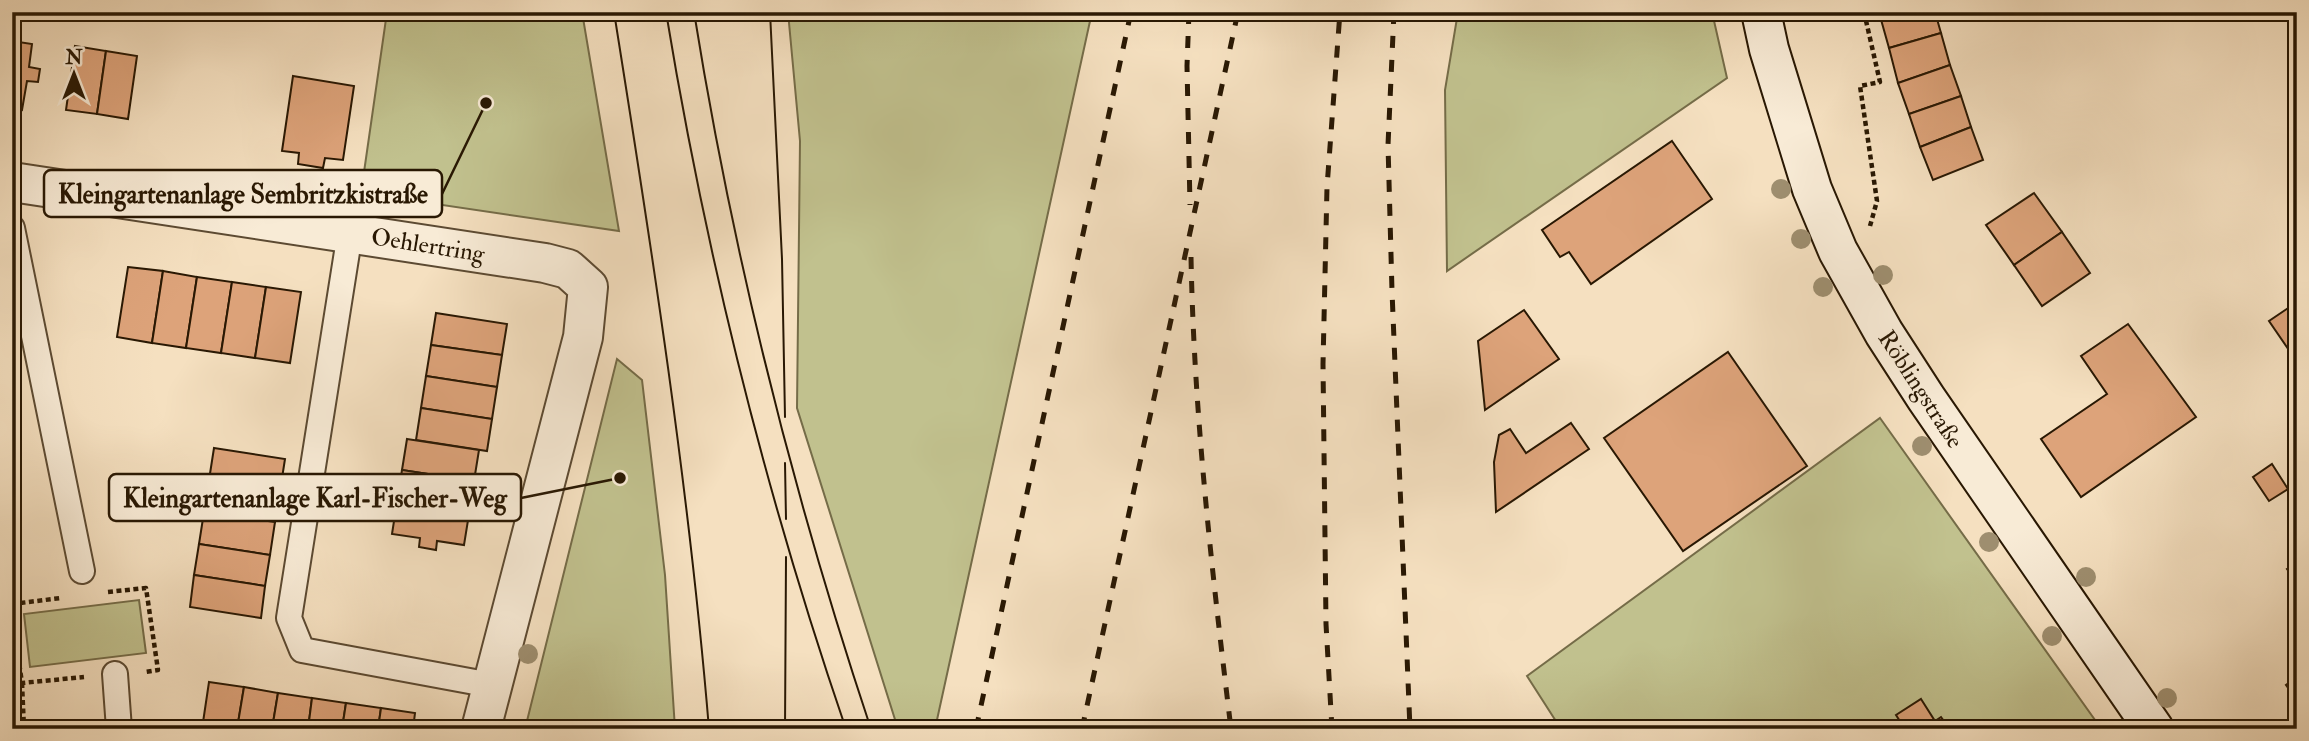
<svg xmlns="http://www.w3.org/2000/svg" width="2309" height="741" viewBox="0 0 2309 741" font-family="'IM FELL Double Pica',serif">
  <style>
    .green { fill: #c1c18e; stroke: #756c48; stroke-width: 2 }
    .building { fill: #dda37a; stroke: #291803; stroke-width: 2 }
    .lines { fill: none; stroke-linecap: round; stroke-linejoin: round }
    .lane-casing { stroke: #5c4a32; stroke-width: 28 }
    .street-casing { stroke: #5c4a32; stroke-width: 42 }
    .secondary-casing { stroke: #291803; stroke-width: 42 }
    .path { stroke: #291803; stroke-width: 4.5; stroke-dasharray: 5 3.5; stroke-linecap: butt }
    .lane { stroke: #f8ebd6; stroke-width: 24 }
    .street { stroke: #f8ebd6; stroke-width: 38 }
    .secondary { stroke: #f8ebd6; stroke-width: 38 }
    .tram { stroke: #291803; stroke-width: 2 }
    .rail { stroke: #291803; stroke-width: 5; stroke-dasharray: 12 12; stroke-linecap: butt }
    .tree { fill: #9e8e6f }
    .labels { text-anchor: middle; stroke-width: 6; stroke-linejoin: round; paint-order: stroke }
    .street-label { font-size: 24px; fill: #291803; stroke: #f8ebd6 }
    .leader { fill: none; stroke: #291803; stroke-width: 2.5 }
    .callout-dot { fill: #291803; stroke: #f8ebd6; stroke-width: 2.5 }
    .callout { fill: #f8ebd6; stroke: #291803; stroke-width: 2.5 }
    .callout-label { font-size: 26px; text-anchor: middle; font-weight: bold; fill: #291803 }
  </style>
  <rect width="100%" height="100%" fill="#f5e0c0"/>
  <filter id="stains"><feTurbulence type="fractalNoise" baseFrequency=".00286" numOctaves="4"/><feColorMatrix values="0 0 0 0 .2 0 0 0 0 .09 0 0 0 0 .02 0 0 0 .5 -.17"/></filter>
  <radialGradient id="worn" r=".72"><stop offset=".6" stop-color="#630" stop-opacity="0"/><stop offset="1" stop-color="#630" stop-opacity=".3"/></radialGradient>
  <g class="green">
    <path d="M387,12h195l37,219 -258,-38z"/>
    <path d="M788,12h304l-157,717h-37l-101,-321 3,-267z"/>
    <path d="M1458,12h254l15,66 -280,193 -2,-181z"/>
    <path d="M617,359l25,21 23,195 10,154h-150z"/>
    <path d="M1880,418l215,302 -13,9h-521l-34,-53z"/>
    <path d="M139,600l7,53 -116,14 -6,-53z"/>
  </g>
  <g class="building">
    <path d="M226,12h20l-1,6 -19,-3z"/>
    <path d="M1893,12h42l6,21 -52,15 -9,-32z"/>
    <path d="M1941,33l9,32 -52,18 -9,-35z"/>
    <path d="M12,41l20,3 -3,23 11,2 -2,13 -11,-1 -5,29 -10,-2z"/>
    <path d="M75,46l31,5 -9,63 -31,-4z"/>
    <path d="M106,51l31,5 -9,63 -31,-5z"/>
    <path d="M1950,65l11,31 -52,18 -11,-31z"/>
    <path d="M293,76l61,10 -11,74 -18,-2 -2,10 -25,-4 1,-11 -17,-2z"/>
    <path d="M1961,96l10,31 -51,20 -11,-33z"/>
    <path d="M1971,127l12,33 -50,20 -13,-33z"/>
    <path d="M1672,141l40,58 -121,85 -22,-32 -9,5 -18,-27z"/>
    <path d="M2034,193l28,39 -48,33 -28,-40z"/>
    <path d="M2062,232l28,41 -48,33 -28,-41z"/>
    <path d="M128,267l35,4 -11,72 -35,-6z"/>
    <path d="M163,271l34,6 -11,71 -34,-5z"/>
    <path d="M197,277l35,5 -11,71 -35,-5z"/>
    <path d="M232,282l34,5 -11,71 -34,-5z"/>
    <path d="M266,287l35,5 -11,71 -35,-5z"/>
    <path d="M2297,302v60l-28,-41z"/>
    <path d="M1524,310l35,49 -74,51 -7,-69z"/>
    <path d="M436,313l71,11 -5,31 -71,-10z"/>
    <path d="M2128,324l68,93 -115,80 -40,-58 66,-45 -26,-38z"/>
    <path d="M431,345l71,10 -5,32 -71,-11z"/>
    <path d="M1728,352l79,114 -124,85 -79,-113z"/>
    <path d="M426,376l71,11 -5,32 -71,-11z"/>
    <path d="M421,408l71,11 -5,32 -71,-11z"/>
    <path d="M1571,423l18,26 -93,63 -2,-50 5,-27 11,-6 16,24z"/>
    <path d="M407,439l72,11 -5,31 -72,-11z"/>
    <path d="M214,448l71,11 -5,32 -71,-11z"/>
    <path d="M2272,464l16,25 -19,12 -16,-24z"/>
    <path d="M402,470l72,11 -5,33 -72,-12z"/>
    <path d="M209,480l71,11 -5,31 -71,-10z"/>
    <path d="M397,502l72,12 -5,31 -27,-4 -1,9 -17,-3 1,-9 -28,-4z"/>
    <path d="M204,512l71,10 -5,33 -71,-11z"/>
    <path d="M199,544l71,11 -5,31 -71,-11z"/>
    <path d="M2297,563v20l-10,-14z"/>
    <path d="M194,575l71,11 -4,32 -71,-11z"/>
    <path d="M2297,677v23l-11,-15z"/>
    <path d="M209,682l35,5 -7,42h-35z"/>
    <path d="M244,687l34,6 -6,36h-35z"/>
    <path d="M278,693l34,5 -4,31h-36z"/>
    <path d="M312,698l34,5 -4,26h-34z"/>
    <path d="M1921,699l14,22 6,-4 8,11 -44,1 -9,-14z"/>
    <path d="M346,703l35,5 -3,21h-36z"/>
    <path d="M381,708l34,5 -2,16h-35z"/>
  </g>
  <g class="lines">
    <defs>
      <g id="lane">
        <path d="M12,228l70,343"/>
        <path d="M350,233l-61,385 13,32 189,35"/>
        <path d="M115,674l4,55"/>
      </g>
      <path id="street" d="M12,182l533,81 23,6 20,18 -5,50 -102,392"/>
      <path id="secondary" d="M1761,12l8,37 43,140 26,62 46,82 42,65 228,331"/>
    </defs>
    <use href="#lane" class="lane-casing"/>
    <use href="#street" class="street-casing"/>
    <use href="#secondary" class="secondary-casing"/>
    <g class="path">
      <path d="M1864,12l16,70 -20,4 17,115 -7,25"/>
      <path d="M108,592l38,-4 12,82 -13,2"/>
      <path d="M12,604l49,-6"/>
      <path d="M12,614l10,69 62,-6"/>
      <path d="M22,683l2,46"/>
    </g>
    <use href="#lane" class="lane"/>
    <use href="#street" class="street"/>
    <use href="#secondary" class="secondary"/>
    <g class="tram">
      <path d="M614,12c38,238 75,476 95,717"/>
      <path d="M666,12c40,243 100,484 180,717"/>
      <path d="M694,12c39,243 99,483 177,717"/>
      <path d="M770,12l12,247 3,158"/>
      <path d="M785,463l1,56"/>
      <path d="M785,729l1,-172"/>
    </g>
    <g class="rail">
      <path d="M1189,12l-2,54 3,139"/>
      <path d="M1394,12l-6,133 4,146 18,438"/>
      <path d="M1191,257c3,158 21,315 40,472"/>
      <path d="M976,729l155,-717"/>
      <path d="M1082,729l156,-717"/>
      <path d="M1332,729l-6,-105 -3,-260 4,-177 13,-175"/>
    </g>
  </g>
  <g class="tree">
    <circle cx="1781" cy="189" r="10"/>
    <circle cx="1801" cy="239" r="10"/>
    <circle cx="1883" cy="275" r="10"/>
    <circle cx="1823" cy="287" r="10"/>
    <circle cx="1922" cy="446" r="10"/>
    <circle cx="1989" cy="542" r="10"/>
    <circle cx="2086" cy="577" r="10"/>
    <circle cx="2052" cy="636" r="10"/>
    <circle cx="528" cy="654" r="10"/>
    <circle cx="2167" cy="698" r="10"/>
  </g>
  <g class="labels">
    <g class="street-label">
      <text transform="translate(428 245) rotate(9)" y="8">Oehlertring</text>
      <text transform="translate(1921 389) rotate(57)" y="8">Röblingstraße</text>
    </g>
  </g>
  <path class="leader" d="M486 103L442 194M620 478L521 498"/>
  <g class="callout-dot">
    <circle cx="486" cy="103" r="7"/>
    <circle cx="620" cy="478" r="7"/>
  </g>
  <g class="callout">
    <rect x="44" y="170" width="398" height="47" rx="7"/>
    <rect x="109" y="474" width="412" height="47" rx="7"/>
  </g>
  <g class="callout-label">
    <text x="243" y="203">Kleingartenanlage Sembritzkistraße</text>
    <text x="315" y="507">Kleingartenanlage Karl-Fischer-Weg</text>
  </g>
  <rect width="2309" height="741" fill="none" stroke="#f5e0c0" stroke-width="42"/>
  <rect x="14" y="14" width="2281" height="713" fill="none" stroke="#291803" stroke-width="3.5"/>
  <rect x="21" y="21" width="2267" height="699" fill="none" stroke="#291803" stroke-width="2"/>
  <g transform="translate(74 74)" stroke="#f8ebd6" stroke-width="5" paint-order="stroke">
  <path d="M0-5L12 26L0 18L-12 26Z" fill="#291803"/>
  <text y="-10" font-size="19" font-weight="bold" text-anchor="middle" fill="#291803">N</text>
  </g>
  <rect width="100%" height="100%" filter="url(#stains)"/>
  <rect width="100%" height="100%" fill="url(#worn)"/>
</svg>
